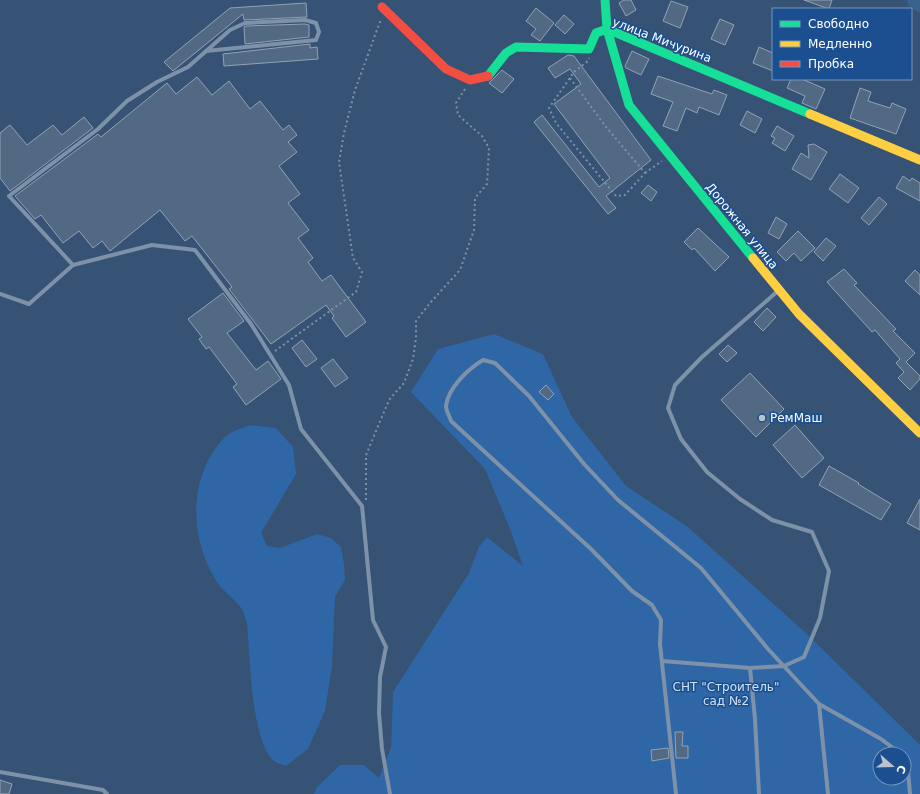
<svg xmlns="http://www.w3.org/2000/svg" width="920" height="794" viewBox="0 0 920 794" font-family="'DejaVu Sans',sans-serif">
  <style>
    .green { fill: #2f66a5; fill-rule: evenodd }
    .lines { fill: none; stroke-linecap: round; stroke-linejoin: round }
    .river { stroke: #3b618d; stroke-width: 18 }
    .building { fill: #526984; stroke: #92a2b6 }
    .path { stroke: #7d92a8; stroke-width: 2; stroke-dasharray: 2 3; stroke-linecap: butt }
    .lane { stroke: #7d92a8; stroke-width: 4 }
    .fast { stroke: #16e098; stroke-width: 9 }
    .slow { stroke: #ffcf43; stroke-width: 9 }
    .jam { stroke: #f24e42; stroke-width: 9 }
    .poi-dot { fill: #b9c2ce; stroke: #1b4f8f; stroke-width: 1.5 }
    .labels { text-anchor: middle; stroke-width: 3; stroke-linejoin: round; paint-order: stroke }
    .street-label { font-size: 12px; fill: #fff; stroke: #1b4f8f }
    .poi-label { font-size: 12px; fill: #fff; stroke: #1b4f8f; text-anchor: start }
    .park-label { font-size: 12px; fill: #cfe3fa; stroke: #1b4f8f }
  </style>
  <rect width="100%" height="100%" fill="#365274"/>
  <g class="green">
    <path d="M494,334l49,20 29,63 54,69 62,41 119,107 113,111v49h-606l3,-7 23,-22h24l15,13 12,-31 2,-55 76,-119 10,-26 8,-10 36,29 -13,-37 -25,-60 -74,-77 27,-43zM880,754h24v24h-24z"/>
    <path d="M250,425l26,3 17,19 3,27 -35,59 6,13 13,2 37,-14 14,4 10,9 3,17 1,16 -10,17 -3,69 -7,45 -17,38 -22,17c-5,-2 -11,-3 -14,-7 -21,-22 -22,-104 -25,-136 -2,-4 -3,-10 -5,-14 -8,-11 -20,-18 -27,-30 -26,-43 -27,-104 10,-142 6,-6 18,-9 25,-12z"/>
  </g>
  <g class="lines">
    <path class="river" d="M916,0l4,3"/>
  </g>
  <g class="building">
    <path d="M624,0h7l5,10 -10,6 -7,-13z"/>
    <path d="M804,0h28l-3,9z"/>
    <path d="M671,1l17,6 -8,21 -17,-7z"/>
    <path d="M306,3l1,14 -63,3 -1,-6 -70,57 -9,-9 66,-54z"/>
    <path d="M536,8l18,15 -14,18 -9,-6 5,-6 -10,-8z"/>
    <path d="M564,15l10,9 -9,10 -10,-9z"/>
    <path d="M720,19l14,6 -9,20 -14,-6z"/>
    <path d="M305,24l4,1v12l-64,7 -1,-17 2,-1z"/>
    <path d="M310,44v4l7,-1 1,12 -94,7 -1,-12z"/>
    <path d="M759,47l14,6v18l-20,-8z"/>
    <path d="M632,51l17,8 -8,16 -15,-7 -1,-2z"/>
    <path d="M568,55l6,1 77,104 -45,36 10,12 -8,6 -74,-92 8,-7 57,72 11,-9 -56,-74 27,-20 -11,-15 -15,9 -7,-10z"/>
    <path d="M502,70l12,9 -12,14 -13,-10z"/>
    <path d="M658,76l54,18 2,-4 13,5 -8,20 -20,-8 -2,6 -11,-5 -9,23 -14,-5 10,-24 -22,-8z"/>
    <path d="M197,77l15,18 17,-14 21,28 10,-8 23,29 6,-5 8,10 -9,7 9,10 -18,14 21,28 -12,9 21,27 -11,8 15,20 -5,4 14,19 9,-6 35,47 -20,15 -14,-19 2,-2 -8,-11 -55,39 -42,-55 3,-2 -40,-51 -7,5 -25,-31 -50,41 -8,-10 -9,7 -14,-17 -16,12 -22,-28 -6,4 -20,-23 83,-62 3,3 66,-54 9,11z"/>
    <path d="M791,79h11l23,10 -9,20 -14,-6 3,-7 -18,-8z"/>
    <path d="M860,88l11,4 -3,9 22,7 2,-5 14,6 -10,25 -46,-16z"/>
    <path d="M747,111l15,8 -7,14 -15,-8z"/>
    <path d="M84,117l9,11 -83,63 -10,-13v-45l10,-8 17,20 26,-20 9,10z"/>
    <path d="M777,126l17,10 -9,15 -13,-8 3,-5 -4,-2z"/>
    <path d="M814,144l13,8 -16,28 -19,-11 9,-16 8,5 -1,-13z"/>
    <path d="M840,174l19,14 -11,15 -19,-14z"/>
    <path d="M903,176l7,5 2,-3 8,5v18l-24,-13z"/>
    <path d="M648,185l9,7 -6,9 -10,-8z"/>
    <path d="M879,197l8,7 -18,21 -8,-7z"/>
    <path d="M776,217l11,7 -8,15 -11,-6z"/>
    <path d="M698,228l31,29 -14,14 -21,-23 -2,2 -8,-8z"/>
    <path d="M798,231l17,17 -14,13 -7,-8 -8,8 -9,-9z"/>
    <path d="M826,238l10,8 -13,15 -9,-9z"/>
    <path d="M844,269l13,14 -3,2 42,44 -3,2 22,22 -9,9 14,14v3l-10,11 -12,-12 6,-6 -8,-9 4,-4 -25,-29 -3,2 -45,-50z"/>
    <path d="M915,270l5,5v20l-15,-14z"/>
    <path d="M223,293l21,28 -17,12 29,37 12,-9 13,18 -35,26 -13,-18 4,-3 -28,-37 -3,2 -7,-10 3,-2 -14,-18z"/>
    <path d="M767,308l9,9 -13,14 -9,-9z"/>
    <path d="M302,340l15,19 -11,8 -14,-19z"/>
    <path d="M728,345l9,8 -10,9 -8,-8z"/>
    <path d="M333,359l15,19 -13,9 -14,-19z"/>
    <path d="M750,373l34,36 -28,28 -35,-37z"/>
    <path d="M546,385l8,9 -6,6 -9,-8z"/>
    <path d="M795,425l29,33 -22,20 -29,-33z"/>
    <path d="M829,466l30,17 -1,1 33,20 -10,16 -62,-35z"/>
    <path d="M920,499v31l-13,-7z"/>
    <path d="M675,732h8l-1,14h6v12h-12z"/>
    <path d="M668,748l1,10 -17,3 -1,-11z"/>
    <path d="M0,780l12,4 -3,10h-9z"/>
  </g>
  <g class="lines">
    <g class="path">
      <path d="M570,78l36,49 39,46 -20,22 -9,1 -60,-73 -7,-15 25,-36 14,-11 1,-3"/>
      <path d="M645,173l17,-12"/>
      <path d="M275,351l81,-59 6,-20 -9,-14 -14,-96 5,-29 11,-43 26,-71"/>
      <path d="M366,500v-45l23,-55 15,-17 9,-24 3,-21v-17l14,-18 30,-33 14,-40 1,-32 12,-14 2,-36 -7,-12 -24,-21 -2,-12 9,-14"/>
    </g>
    <g class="lane">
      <path d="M73,265l-64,-69 89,-67 29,-28 30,-19 31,-15 42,-37 15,-7 60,-3 11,3 3,9 -3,8 -110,11"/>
      <path d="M0,294l29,10 44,-39 79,-20 43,5 56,74 38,61 12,44 61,77 11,114 13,27 -6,30 -1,36 3,36 8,45"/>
      <path d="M662,661l88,7 34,-2 20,-9 16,-39 9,-47 -17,-39 -40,-12 -32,-21 -33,-27 -26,-33 -13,-31 7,-23 27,-28 77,-67"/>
      <path d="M750,668l5,51 4,75"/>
      <path d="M819,704l9,90"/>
      <path d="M904,759l4,12 2,23"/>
      <path d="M0,772l103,18 4,4"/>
      <path d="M676,794l-16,-150 1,-24 -9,-15 -20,-14 -41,-42 -140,-128c-1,-4 -5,-10 -5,-15 2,-18 22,-37 37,-46l12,3 34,33 55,68 34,36 83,68 67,81 51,55 62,35 20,15"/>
    </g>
    <g class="fast">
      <path d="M605,0l2,29 22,76 124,153"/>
      <path d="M488,76l18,-23 10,-6 73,2 7,-16 11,-4 203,85"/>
    </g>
    <g class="slow">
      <path d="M810,114l110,46"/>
      <path d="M753,258l46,56 121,119"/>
    </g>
    <path class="jam" d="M382,7l64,62 24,11 18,-4"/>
  </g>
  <circle class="poi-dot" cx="762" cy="418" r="4"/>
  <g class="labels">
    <g class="street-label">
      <text transform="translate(662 40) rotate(21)" y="4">улица Мичурина</text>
      <text transform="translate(742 226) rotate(51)" y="4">Дорожная улица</text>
    </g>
    <g class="poi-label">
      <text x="770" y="422">РемМаш</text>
    </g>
    <g class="park-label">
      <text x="726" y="691">СНТ "Строитель"<tspan x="726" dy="14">сад №2</tspan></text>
    </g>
  </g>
  <rect x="772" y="8" width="140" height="72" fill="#1b4f8f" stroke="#7695bc"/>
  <rect x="780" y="21" width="20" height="6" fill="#16e098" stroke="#7695bc"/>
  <text x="808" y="28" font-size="12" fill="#ffffff">Свободно</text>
  <rect x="780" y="41" width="20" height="6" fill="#ffcf43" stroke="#7695bc"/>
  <text x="808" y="48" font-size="12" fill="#ffffff">Медленно</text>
  <rect x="780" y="61" width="20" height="6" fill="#f24e42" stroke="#7695bc"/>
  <text x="808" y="68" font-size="12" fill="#ffffff">Пробка</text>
  <g transform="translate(892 766) rotate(110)"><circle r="19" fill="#1b4f8f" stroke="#7695bc"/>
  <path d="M0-3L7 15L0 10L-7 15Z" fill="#b9c2ce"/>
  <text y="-6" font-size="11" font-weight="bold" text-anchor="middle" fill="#ffffff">С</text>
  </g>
</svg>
